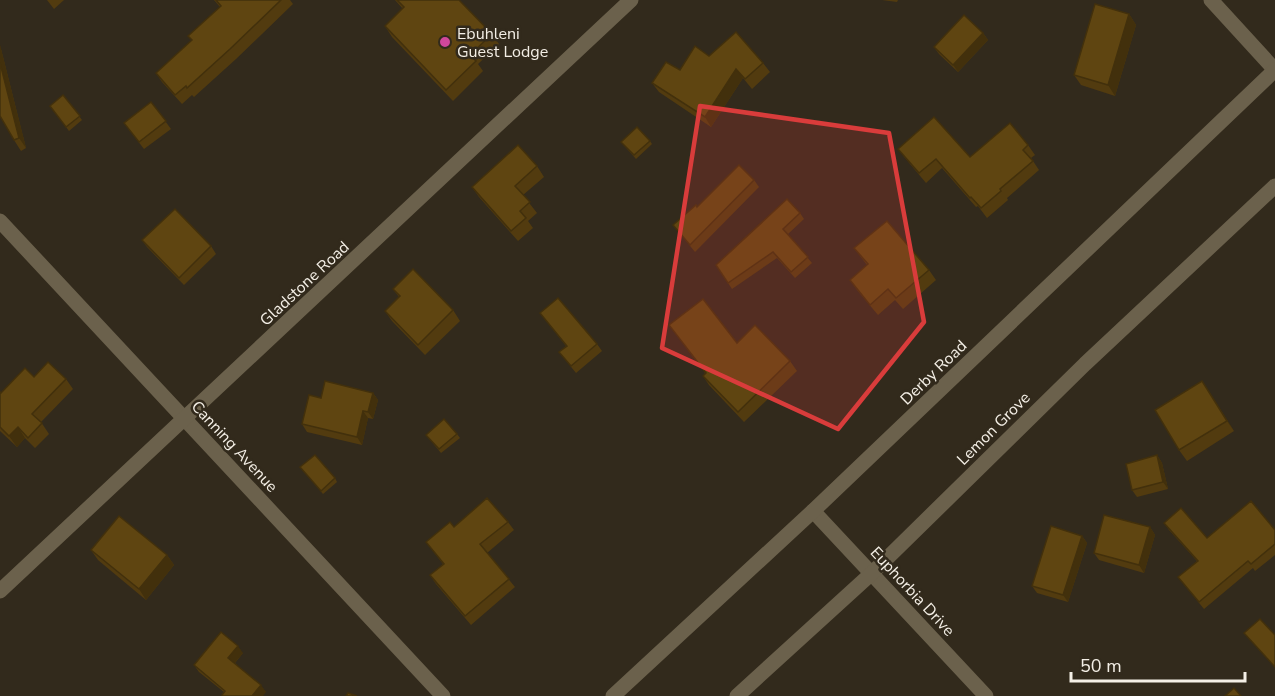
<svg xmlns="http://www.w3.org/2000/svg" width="1275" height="696" viewBox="0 0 1275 696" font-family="'Nunito Sans',sans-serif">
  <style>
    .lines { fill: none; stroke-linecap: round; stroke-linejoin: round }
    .minor { stroke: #6b614c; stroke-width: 15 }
    .wall { fill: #523b0f }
    .shaded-wall { fill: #42300c }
    .building { fill: #5f4511; stroke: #42300c; stroke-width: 1.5 }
    .marked { fill: #d93c3b; fill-opacity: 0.2; stroke: #d93c3b; stroke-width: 4.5; stroke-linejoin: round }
    .hotel-dot { fill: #d1479c; stroke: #322a1c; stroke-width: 2 }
    .labels { text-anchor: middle; stroke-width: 5; stroke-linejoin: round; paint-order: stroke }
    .poi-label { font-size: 16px; fill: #f4efe6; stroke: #322a1c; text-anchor: start }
    .street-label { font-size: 16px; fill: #f4efe6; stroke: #322a1c }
  </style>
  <rect width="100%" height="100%" fill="#322a1c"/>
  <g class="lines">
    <g class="minor">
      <path d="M1211,0l64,70"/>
      <path d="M0,221l443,475"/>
      <path d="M813,511l173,185"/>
      <path d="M0,591l631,-591"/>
      <path d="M613,696l200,-185 462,-441"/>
      <path d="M737,696l135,-123 213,-209 190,-178"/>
    </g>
  </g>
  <g class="wall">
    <path d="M47,0h17l-10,9z"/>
    <path d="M214,0h76l3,4 -57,55 -42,38 -2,-2 -10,9 -20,-22 -6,-9 36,-32 -4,-5 32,-29z"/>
    <path d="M395,0h64l33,34 7,10 -21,20 5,7 -30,30 -61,-64 -7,-11 18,-17z"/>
    <path d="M882,0h16l-1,2z"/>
    <path d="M1129,14l7,11 -21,71 -34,-11 -7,-10z"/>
    <path d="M983,33l5,7 -30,32 -19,-18 -5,-7z"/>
    <path d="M0,45l26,103 -5,3 -7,-11z"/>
    <path d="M709,56l54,7 7,9 -18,17 -9,-11 -32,49 -52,-35 -7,-9z"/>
    <path d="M63,95l19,25 -13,11 -19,-25z"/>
    <path d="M151,102l20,27 -27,20 -20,-26z"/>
    <path d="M650,141l2,3 -16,15 -15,-17z"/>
    <path d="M1028,145l7,10 -4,3 8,12 -32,28 1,2 -21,18 -9,-12 -2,1 -34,-39 -16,15 -21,-25 -7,-9 72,8z"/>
    <path d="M537,166l7,11 -21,18 14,18 -9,8 5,7 -15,13 -39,-44 -7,-10z"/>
    <path d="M754,180l5,7 -64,65 -22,-27 24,-18z"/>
    <path d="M800,213l4,6 -16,15 24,29 -17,15 -18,-20 -45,31 -16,-24z"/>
    <path d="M142,240l69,6 5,8 -32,31 -37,-38z"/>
    <path d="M854,248l75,22 7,10 -33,29 -8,-9 -17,15 -21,-25 -7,-10 17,-15z"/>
    <path d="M393,289l60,21 7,11 -35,34 -33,-34 -7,-10 14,-14z"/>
    <path d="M540,313l57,31 5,7 -26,22 -17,-21 7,-6z"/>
    <path d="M669,325l68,18 53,18 7,10 -53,51 -35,-37 -6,-9 2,-3z"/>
    <path d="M34,377l32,2 7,10 -32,33 8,12 -14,14 -10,-10 -8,9 -17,-16v-39l1,1z"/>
    <path d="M1202,381l32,50 -47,30 -8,-11z"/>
    <path d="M373,393l5,7 -5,19 -5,-1 -6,27 -55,-13 -5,-8 19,-26z"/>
    <path d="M457,434l3,4 -19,15 -15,-18z"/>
    <path d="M1157,455l5,8 6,26 -31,8 -5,-7z"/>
    <path d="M300,467l35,11 2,4 -14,12z"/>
    <path d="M508,522l6,8 -27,23 28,34 -44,38 -35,-41 -6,-9 13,-11 -17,-22 28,-15z"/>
    <path d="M1164,523l43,15 68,-8v25l-20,16 -2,-3 -49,41 -26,-32 19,-16 -28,-31z"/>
    <path d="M1150,527l5,8 -11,38 -45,-13 -5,-7z"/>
    <path d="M1082,536l5,7 -19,59 -31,-9 -5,-7z"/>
    <path d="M91,550l76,5 7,10 -28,35 -48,-40z"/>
    <path d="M243,653l-8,10 31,29h-42l-25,-20 -5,-7z"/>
  </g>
  <g class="shaded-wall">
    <path d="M1129,14l7,11 -21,71 -7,-11z"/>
    <path d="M983,33l5,7 -30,32 -5,-7z"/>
    <path d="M0,45l26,103 -7,-10 -19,-75z"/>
    <path d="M736,69l7,9 -32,49 -6,-10z"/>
    <path d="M1202,381l7,10 25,40 -7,-10z"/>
    <path d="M373,393l5,7 -5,19 -5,-7z"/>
    <path d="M363,411l5,7 -6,27 -5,-8z"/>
    <path d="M18,427l7,11 -8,9 -8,-11z"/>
    <path d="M1157,455l5,8 6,26 -5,-7z"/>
    <path d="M1150,527l5,8 -11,38 -5,-8z"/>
    <path d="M1082,536l5,7 -19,59 -5,-7z"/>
    <path d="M167,555l7,10 -28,35 -7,-11z"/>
    <path d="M238,646l5,7 -10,12 -5,-7z"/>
    <path d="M261,685l5,7 -3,4h-11z"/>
  </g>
  <g class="building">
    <path d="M216,0h65l-51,49 -43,39 -1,-2 -11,9 -19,-22 36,-33 -4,-4 33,-30z"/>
    <path d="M397,0h62l33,34 -22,21 6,6 -30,29 -61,-64 19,-19z"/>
    <path d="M1095,4l34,10 -21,71 -34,-10z"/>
    <path d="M964,15l19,18 -30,32 -19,-18z"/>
    <path d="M736,32l27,31 -18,16 -9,-10 -31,48 -53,-34 14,-21 14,8 15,-24 14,10z"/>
    <path d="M0,63l19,75 -5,2 -14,-24z"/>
    <path d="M63,95l17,21 -14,11 -16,-21z"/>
    <path d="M151,102l15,19 -27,21 -15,-19z"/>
    <path d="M934,117l36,40 40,-34 18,22 -5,5 10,11 -33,28 1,2 -20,17 -10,-11 -1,1 -34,-39 -17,14 -21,-24z"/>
    <path d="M637,127l13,14 -16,14 -13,-13z"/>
    <path d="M518,145l19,21 -22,20 15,16 -10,9 6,7 -15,13 -39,-44z"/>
    <path d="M739,165l15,15 -64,65 -17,-20 23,-20 1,2z"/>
    <path d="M787,199l13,14 -17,16 25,28 -17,15 -18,-20 -45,31 -12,-18z"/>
    <path d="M175,209l36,37 -32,32 -37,-38z"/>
    <path d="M887,221l42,49 -33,28 -8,-9 -18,16 -20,-25 18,-16 -14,-16z"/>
    <path d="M413,269l40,41 -35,35 -33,-34 15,-15 -7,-7z"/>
    <path d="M558,298l39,46 -26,22 -12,-14 8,-6 -27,-33z"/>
    <path d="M703,299l34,44 18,-18 35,36 -52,51 -35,-36 3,-3 -37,-48z"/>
    <path d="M48,362l18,17 -34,35 10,9 -14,15 -10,-11 -9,9 -9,-9v-35l1,1 24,-25 9,9z"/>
    <path d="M325,381l48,12 -5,19 -5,-1 -6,26 -55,-13 7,-29 12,3z"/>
    <path d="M1202,381l25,40 -48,29 -24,-40z"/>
    <path d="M444,419l13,15 -18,15 -13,-14z"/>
    <path d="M315,455l20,23 -14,13 -21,-24z"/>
    <path d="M1157,455l6,27 -31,8 -6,-26z"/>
    <path d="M487,498l21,24 -28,22 29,35 -44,37 -35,-41 14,-11 -18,-22 24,-20 4,5z"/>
    <path d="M1251,501l24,29v14l-24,20 -3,-3 -49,41 -21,-25 20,-16 -34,-38 17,-15 26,30z"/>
    <path d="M1104,515l46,12 -11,38 -45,-12z"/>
    <path d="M119,516l48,39 -28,34 -48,-39z"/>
    <path d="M1051,526l31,10 -19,59 -31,-9z"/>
    <path d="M1260,619l15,16v32l-31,-34z"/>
    <path d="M221,632l17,14 -10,12 33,27 -9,11h-29l-1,-1 3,-4 -31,-26z"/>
    <path d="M1234,688l7,8h-16z"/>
    <path d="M348,693l9,3h-11z"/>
  </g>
  <path class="marked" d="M700,106l189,27 35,189 -86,107 -176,-81z"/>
  <circle class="hotel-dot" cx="445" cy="42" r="6"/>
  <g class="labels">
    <g class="poi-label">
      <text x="457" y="39">Ebuhleni<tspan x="457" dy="18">Guest Lodge</tspan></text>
    </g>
    <g class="street-label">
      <text transform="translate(304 283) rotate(-43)" y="6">Gladstone Road</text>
      <text transform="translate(933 372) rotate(-44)" y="6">Derby Road</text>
      <text transform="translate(993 428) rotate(-45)" y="6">Lemon Grove</text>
      <text transform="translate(235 446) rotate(47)" y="6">Canning Avenue</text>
      <text transform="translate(913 591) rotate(47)" y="6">Euphorbia Drive</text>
    </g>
  </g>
  <path d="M1071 672v9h174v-9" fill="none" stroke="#f4efe6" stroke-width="3"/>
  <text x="1080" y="672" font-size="18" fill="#f4efe6" stroke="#322a1c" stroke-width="4.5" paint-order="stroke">50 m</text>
</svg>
